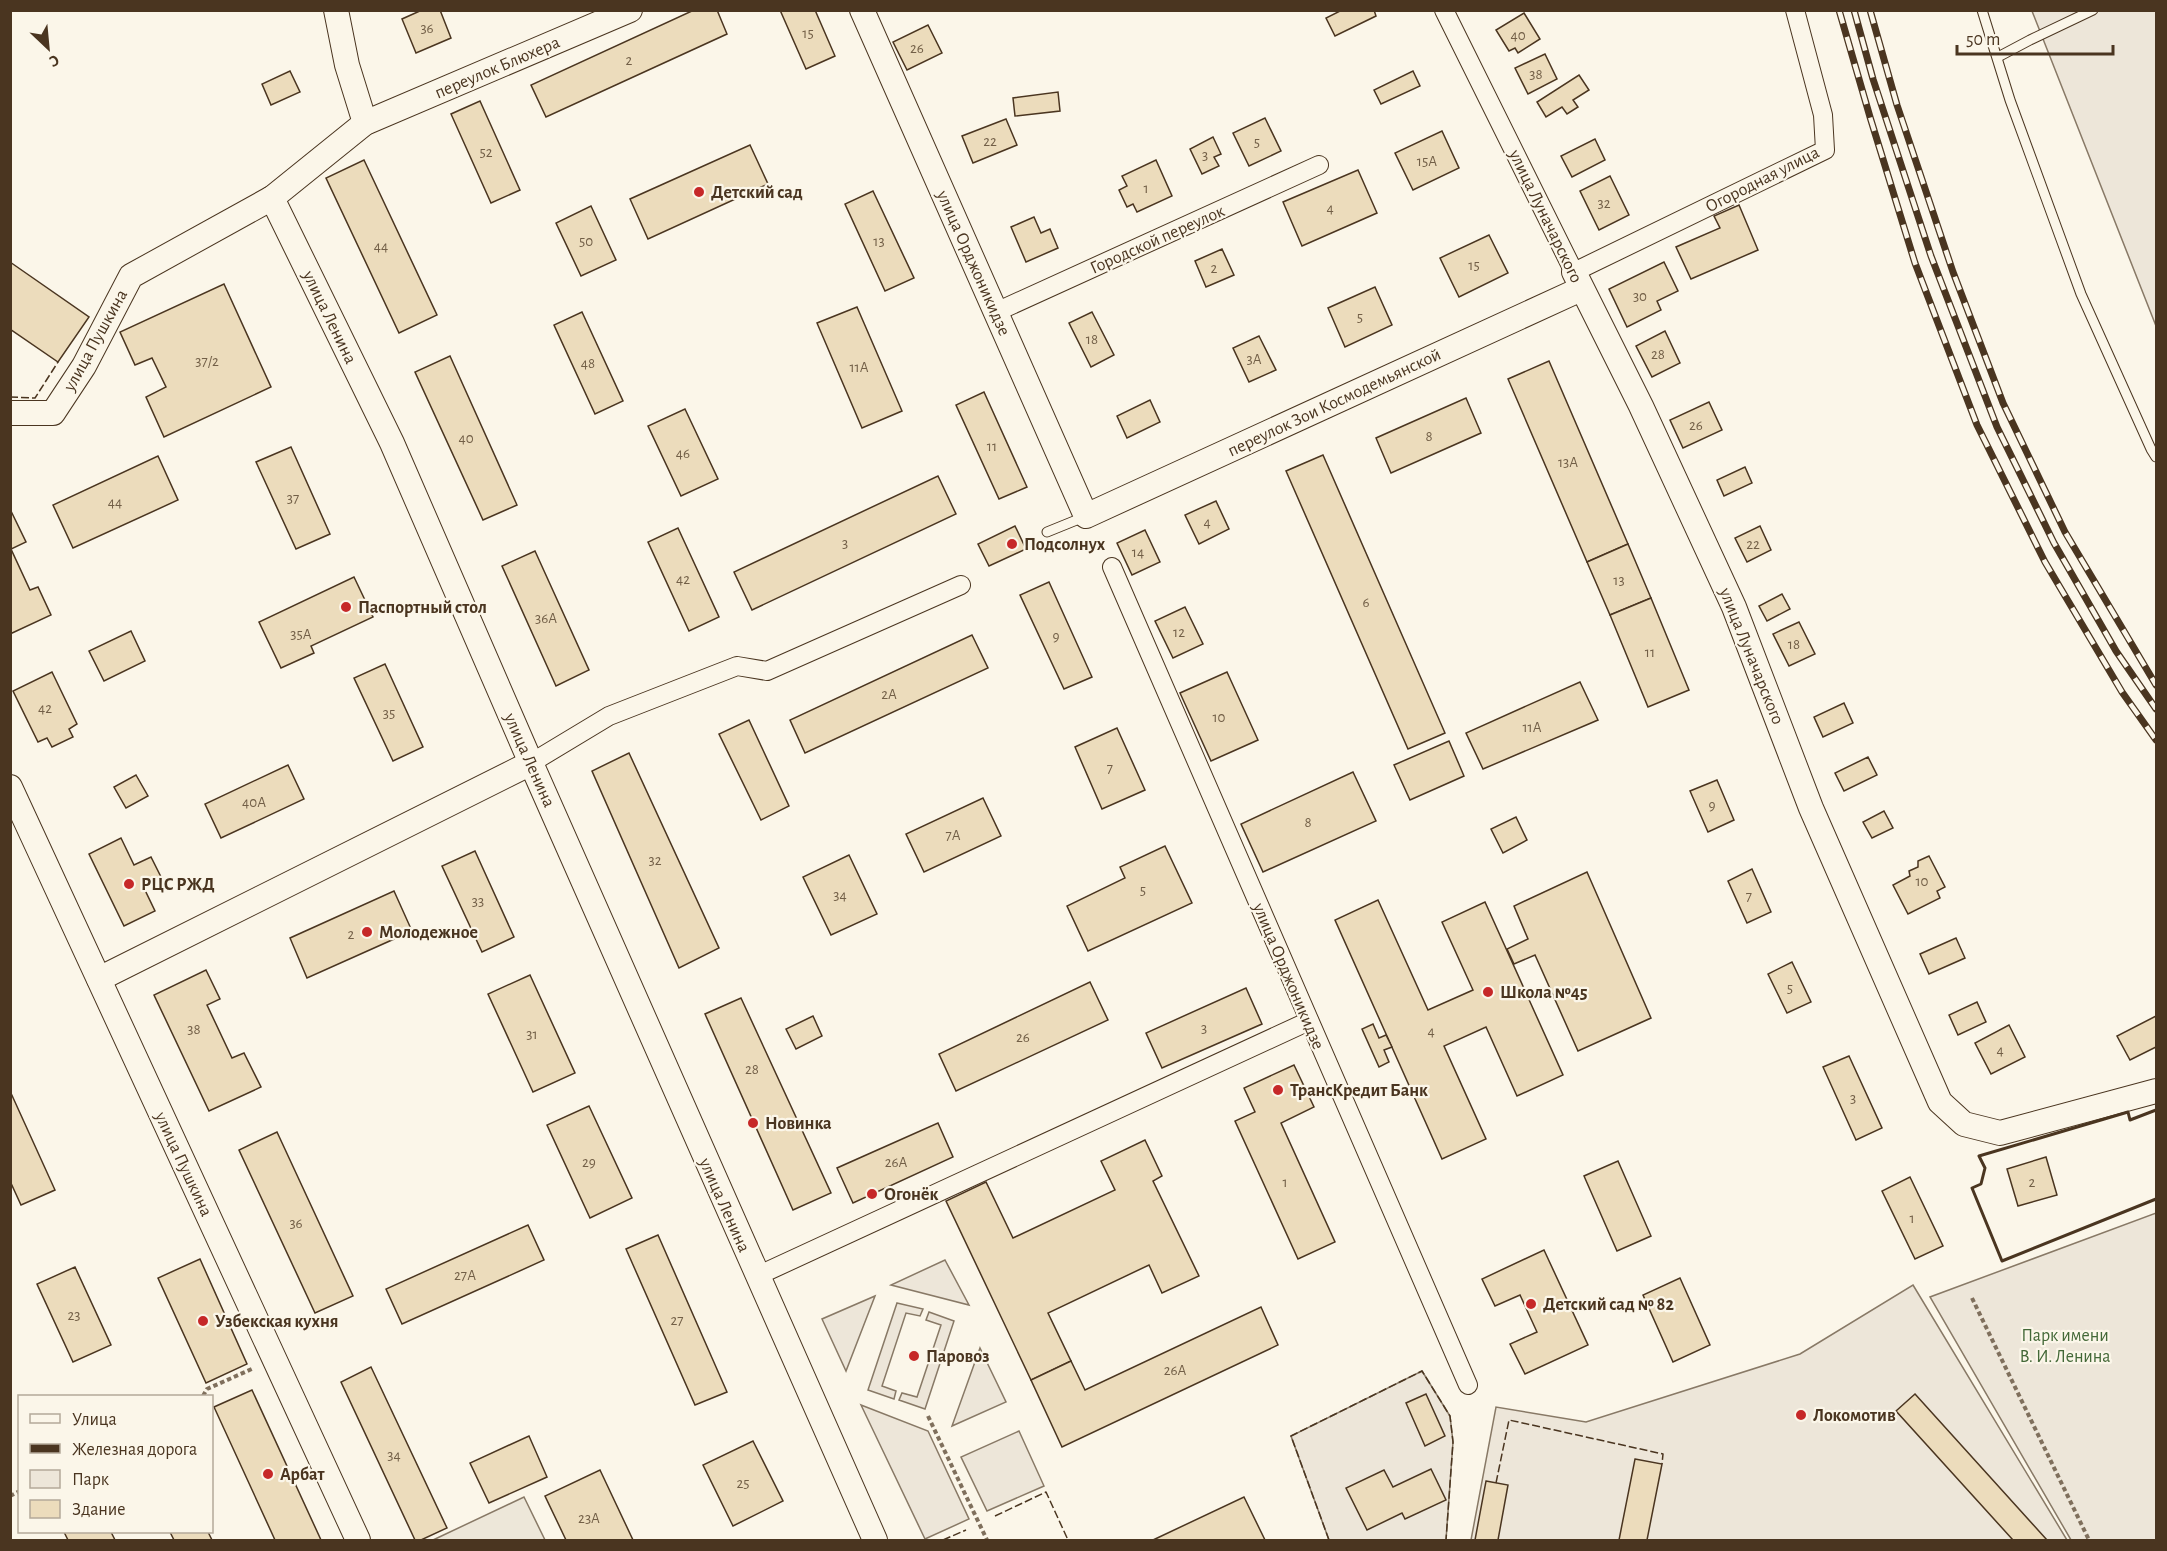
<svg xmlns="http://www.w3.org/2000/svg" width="2167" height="1551" viewBox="0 0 2167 1551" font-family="'Alegreya Sans',sans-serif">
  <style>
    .green { fill: #ede6d9; stroke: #887966; stroke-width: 1.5 }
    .parking { fill: #ede7d9; stroke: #887966; stroke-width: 1.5 }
    .building { fill: #ecdcbc; stroke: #4a3520; stroke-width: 1.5 }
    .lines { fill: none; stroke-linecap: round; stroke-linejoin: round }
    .service-casing { stroke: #4a3520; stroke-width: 11 }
    .minor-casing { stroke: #4a3520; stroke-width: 20 }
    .tertiary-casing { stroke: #4a3520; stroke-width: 26 }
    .path { stroke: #7f6f5c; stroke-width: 4; stroke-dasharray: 4.5 3; stroke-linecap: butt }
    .service { stroke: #fbf6e9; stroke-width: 9 }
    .minor { stroke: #fbf6e9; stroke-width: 18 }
    .tertiary { stroke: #fbf6e9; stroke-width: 24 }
    .rail-casing { stroke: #4a3520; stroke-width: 7 }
    .rail { stroke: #fbf6e9; stroke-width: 4.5; stroke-dasharray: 14; stroke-linecap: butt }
    .fence { stroke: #4a3520; stroke-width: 1.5; stroke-dasharray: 8 3; stroke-linecap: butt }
    .wall { stroke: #4a3520; stroke-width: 3 }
    .poi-dot { fill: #c62828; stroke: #fbf6e9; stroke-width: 2 }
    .labels { text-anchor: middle; stroke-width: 4.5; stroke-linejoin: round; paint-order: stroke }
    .number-label { font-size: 15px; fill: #725f47 }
    .street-label { font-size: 18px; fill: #4a3520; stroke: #fbf6e9 }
    .poi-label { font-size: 18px; font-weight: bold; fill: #4a3520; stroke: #fbf6e9; text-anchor: start }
    .park-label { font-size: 18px; fill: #436837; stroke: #fbf6e9 }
  </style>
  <rect width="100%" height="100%" fill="#fbf6e9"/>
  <g class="green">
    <path d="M2032,11h124v315z"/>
    <path d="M2156,1213v327h-85l-141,-243z"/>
    <path d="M945,1260l24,45 -78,-20z"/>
    <path d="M1913,1285l154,255h-596l25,-133 90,15 214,-68z"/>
    <path d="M875,1296l-29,75 -24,-52z"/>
    <path d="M897,1303l26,6 -3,7 -14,-3 -24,73 14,5 -2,8 -26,-9z"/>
    <path d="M929,1312l25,9 -29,88 -26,-9 3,-7 15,4 24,-72 -15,-5z"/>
    <path d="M980,1348l26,54 -54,24z"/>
    <path d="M1422,1371l28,45 3,26 -7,98h-117l-38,-104z"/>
    <path d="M861,1405l67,26 41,88 -44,20z"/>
    <path d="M1019,1431l25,55 -57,25 -26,-54z"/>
  </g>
  <path class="parking" d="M524,1497l21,43h-112z"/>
  <g class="building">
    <path d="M422,10h18l11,28 -35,15 -14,-34z"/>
    <path d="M694,10h23l10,24 -181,83 -15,-32z"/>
    <path d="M780,10h35l20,46 -29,13z"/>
    <path d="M1342,10h32l2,6 -41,20 -9,-18z"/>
    <path d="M1524,13l16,26 -22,14 -3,-5 -6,3 -13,-21z"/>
    <path d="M928,25l14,28 -35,17 -14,-28z"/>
    <path d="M1545,54l12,25 -29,15 -13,-26z"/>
    <path d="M290,71l10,21 -29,13 -9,-21z"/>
    <path d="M1413,71l7,15 -39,18 -7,-14z"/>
    <path d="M1579,75l10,15 -16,10 5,7 -11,7 -5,-7 -16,10 -9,-15z"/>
    <path d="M1058,92l2,19 -45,5 -2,-18z"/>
    <path d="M480,101l40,89 -29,13 -40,-89z"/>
    <path d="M1265,118l16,33 -32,15 -16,-33z"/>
    <path d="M1006,119l11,26 -44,18 -11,-27z"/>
    <path d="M1442,131l17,37 -46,22 -18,-37z"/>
    <path d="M1213,137l8,17 -7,3 5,9 -17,8 -12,-25z"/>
    <path d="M1595,139l10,21 -33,17 -11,-21z"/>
    <path d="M750,145l18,39 -120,55 -18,-40z"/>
    <path d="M364,160l73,155 -38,18 -73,-155z"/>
    <path d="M1156,160l16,36 -35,16 -4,-8 -6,3 -8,-17 8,-4 -5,-10z"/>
    <path d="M1358,170l19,43 -75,33 -19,-44z"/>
    <path d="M1610,176l19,39 -30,15 -19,-39z"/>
    <path d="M873,191l41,87 -29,13 -40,-87z"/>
    <path d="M1739,205l19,45 -67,29 -15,-32 44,-19 -6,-12z"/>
    <path d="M591,206l25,54 -35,16 -25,-53z"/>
    <path d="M1034,217l7,16 9,-4 8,19 -32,14 -15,-35z"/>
    <path d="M1489,235l19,38 -49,24 -19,-39z"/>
    <path d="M1222,249l12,26 -28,12 -11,-26z"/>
    <path d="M10,262l79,55 -31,45 -48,-33z"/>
    <path d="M1664,262l14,29 -21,10 4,9 -34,17 -18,-38z"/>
    <path d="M224,284l47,103 -107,50 -18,-40 20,-10 -14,-29 -17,7 -15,-33z"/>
    <path d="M1375,287l17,38 -47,22 -17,-39z"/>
    <path d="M857,307l45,104 -40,17 -45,-105z"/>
    <path d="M582,312l41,89 -28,13 -41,-89z"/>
    <path d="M1092,312l22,43 -23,12 -22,-44z"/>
    <path d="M1665,331l15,32 -28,14 -16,-31z"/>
    <path d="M1259,336l17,34 -27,12 -16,-34z"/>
    <path d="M450,356l67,149 -34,15 -68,-148z"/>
    <path d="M1549,361l79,183 -41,18 -79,-183z"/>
    <path d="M984,392l43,95 -28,12 -43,-94z"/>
    <path d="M1466,398l15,35 -90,40 -15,-35z"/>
    <path d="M1150,400l10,22 -33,16 -10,-22z"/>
    <path d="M1709,402l13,28 -39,18 -13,-28z"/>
    <path d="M685,409l33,70 -37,17 -33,-70z"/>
    <path d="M291,447l39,87 -34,15 -40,-87z"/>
    <path d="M1323,455l122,278 -37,16 -122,-278z"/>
    <path d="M158,456l20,44 -105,48 -20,-43z"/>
    <path d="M1745,467l7,16 -28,13 -7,-16z"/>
    <path d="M938,476l18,38 -204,96 -18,-38z"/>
    <path d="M1216,501l13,28 -30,15 -14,-29z"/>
    <path d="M10,509l16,33 -15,7 19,41 8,-3 13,28 -41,19z"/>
    <path d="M1015,526l11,23 -37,17 -11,-22z"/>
    <path d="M1760,526l11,24 -24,12 -12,-24z"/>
    <path d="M678,528l41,89 -30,14 -41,-89z"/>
    <path d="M1145,530l15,32 -28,13 -15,-32z"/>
    <path d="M1628,544l23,54 -41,17 -23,-53z"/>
    <path d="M535,551l54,119 -33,16 -54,-120z"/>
    <path d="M354,577l19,40 -62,29 3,7 -33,15 -22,-46z"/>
    <path d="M1049,582l43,95 -28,12 -44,-94z"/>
    <path d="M1782,594l8,15 -23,12 -8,-15z"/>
    <path d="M1651,598l38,92 -41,17 -38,-92z"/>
    <path d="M1185,607l18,37 -30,14 -18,-37z"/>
    <path d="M1799,622l16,32 -26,12 -16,-32z"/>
    <path d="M131,631l14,30 -41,20 -15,-30z"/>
    <path d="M972,635l16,33 -183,85 -15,-33z"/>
    <path d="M385,664l38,83 -30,14 -39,-83z"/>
    <path d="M52,672l25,52 -8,5 4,8 -21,10 -5,-9 -9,4 -25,-51z"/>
    <path d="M1227,672l31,68 -47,21 -31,-68z"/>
    <path d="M1580,682l18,38 -115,49 -17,-36z"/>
    <path d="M1844,703l9,20 -30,14 -9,-20z"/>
    <path d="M749,720l40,86 -28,14 -42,-86z"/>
    <path d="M1117,728l28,62 -43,19 -27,-62z"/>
    <path d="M1449,741l15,35 -54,24 -16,-35z"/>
    <path d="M629,753l90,195 -40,20 -87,-197z"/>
    <path d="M1868,757l9,18 -33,16 -9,-18z"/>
    <path d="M288,765l16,34 -83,39 -16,-34z"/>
    <path d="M1353,772l23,49 -113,51 -22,-48z"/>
    <path d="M136,775l12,21 -22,12 -12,-21z"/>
    <path d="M1717,780l17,40 -26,12 -18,-41z"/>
    <path d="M983,798l18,38 -77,36 -18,-38z"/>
    <path d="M1884,811l9,17 -21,10 -9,-16z"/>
    <path d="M1516,817l11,23 -24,13 -12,-24z"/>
    <path d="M121,838l13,27 17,-8 11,22 -18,9 11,23 -31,15 -35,-72z"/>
    <path d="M1165,846l27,57 -104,48 -21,-45 58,-28 -5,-11z"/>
    <path d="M475,851l39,86 -32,15 -40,-86z"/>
    <path d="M849,855l28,59 -46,21 -28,-58z"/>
    <path d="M1929,856l16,31 -8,4 3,7 -32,16 -15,-29 17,-9 -1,-5 9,-4v-6z"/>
    <path d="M1752,869l19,43 -24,11 -19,-42z"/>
    <path d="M1587,872l64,146 -73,33 -43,-96 -21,9 -7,-15 21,-10 -14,-33z"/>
    <path d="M394,891l18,40 -105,47 -17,-40z"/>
    <path d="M1378,900l50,110 45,-20 -31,-68 43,-20 78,173 -46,21 -31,-69 -42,19 42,93 -44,20 -107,-239z"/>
    <path d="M1956,938l9,20 -36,16 -9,-20z"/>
    <path d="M1792,962l19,40 -24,11 -19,-39z"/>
    <path d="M206,970l14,29 -13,6 25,53 12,-5 17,34 -52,24 -55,-116z"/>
    <path d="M530,975l45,98 -42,19 -45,-98z"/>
    <path d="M1090,982l18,38 -152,71 -17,-37z"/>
    <path d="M1246,988l16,36 -100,44 -16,-35z"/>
    <path d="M741,998l90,195 -38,17 -88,-196z"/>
    <path d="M1977,1002l9,20 -28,13 -9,-20z"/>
    <path d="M813,1016l9,20 -26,13 -10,-20z"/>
    <path d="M2156,1016v31l-26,13 -13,-24z"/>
    <path d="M1373,1024l6,14 7,-3 6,12 -8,3 5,12 -10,5 -17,-38z"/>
    <path d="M2009,1025l16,32 -34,17 -16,-31z"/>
    <path d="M1849,1056l33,72 -26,12 -33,-73z"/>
    <path d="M1294,1065l20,42 -33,16 54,119 -37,17 -63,-138 20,-9 -11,-24z"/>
    <path d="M10,1091l45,99 -34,15 -11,-24z"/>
    <path d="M589,1106l43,92 -42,20 -43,-93z"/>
    <path d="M938,1123l15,34 -100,46 -16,-35z"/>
    <path d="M277,1132l76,164 -38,17 -76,-163z"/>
    <path d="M1145,1140l17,36 -9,5 46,95 -37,17 -13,-28 -101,48 23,48 -40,19 -85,-179 40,-19 27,56 102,-48 -14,-29z"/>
    <path d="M2046,1157l11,38 -39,11 -11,-37z"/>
    <path d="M1618,1161l33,75 -34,15 -33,-75z"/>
    <path d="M1910,1177l33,69 -28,13 -33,-68z"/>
    <path d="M528,1225l16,35 -142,64 -16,-35z"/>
    <path d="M658,1235l69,157 -32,13 -69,-156z"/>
    <path d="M1544,1250l44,95 -63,29 -15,-30 27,-12 -17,-37 -25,11 -13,-27z"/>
    <path d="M200,1259l47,105 -41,19 -48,-105z"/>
    <path d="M75,1267l36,78 -38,17 -36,-78z"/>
    <path d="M1680,1278l30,67 -37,17 -30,-67z"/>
    <path d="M1261,1307l17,38 -216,102 -31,-67 40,-19 14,29z"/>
    <path d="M371,1367l76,161 -26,12h-6l-74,-158z"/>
    <path d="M252,1390l69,150h-46l-61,-133z"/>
    <path d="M1426,1394l19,42 -20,10 -19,-43z"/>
    <path d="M1915,1394l132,146h-34l-117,-129z"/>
    <path d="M529,1436l18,41 -58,26 -19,-40z"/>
    <path d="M753,1441l30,60 -50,25 -30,-61z"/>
    <path d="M1635,1459l27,5 -15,76h-28z"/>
    <path d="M1431,1469l15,31 -41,19 -3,-6 -35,17 -21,-42 38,-18 9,17z"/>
    <path d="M600,1470l33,70h-67l-21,-44z"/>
    <path d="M1486,1481l22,4 -10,55h-23z"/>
    <path d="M1244,1497l21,43h-112z"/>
    <path d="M64,1532h47l4,8h-47z"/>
    <path d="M170,1532h38l4,8h-38z"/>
  </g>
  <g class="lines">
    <defs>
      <g id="service">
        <path d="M1982,10l28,90 71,194 70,155 5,8"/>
        <path d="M1998,57l32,-17 63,-30"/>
        <path d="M1047,532l37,-15"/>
      </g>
      <g id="minor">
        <path d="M1444,10l130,262 251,-122 -2,-35 -28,-105"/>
        <path d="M996,312l323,-147"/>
        <path d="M1112,567l356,818"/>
        <path d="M531,763l78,-47 128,-50 30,5 194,-86"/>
        <path d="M757,1276l552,-255"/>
      </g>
      <g id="tertiary">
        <path d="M336,10l11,55 18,58"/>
        <path d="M862,10l224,506 495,-227"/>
        <path d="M272,198l120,245 139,320 344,777"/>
        <path d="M1574,272l67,134 93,201 77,201 129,294 24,22 36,9 156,-42"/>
        <path d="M10,413h43l31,-47 47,-90 141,-78 93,-75 265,-113"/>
        <path d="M10,787l348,753"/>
        <path d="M99,979l432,-216"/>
      </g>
    </defs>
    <use href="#service" class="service-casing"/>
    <use href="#minor" class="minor-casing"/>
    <use href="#tertiary" class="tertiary-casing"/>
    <g class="path">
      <path d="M1972,1298l117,242"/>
      <path d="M203,1396l4,-7 47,-21"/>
      <path d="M928,1416l59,124"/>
      <path d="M10,1496l10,-5"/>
    </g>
    <use href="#service" class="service"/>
    <use href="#minor" class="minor"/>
    <use href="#tertiary" class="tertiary"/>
    <defs>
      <g id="rail">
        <path d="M1839,10l31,107 45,146 62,162 68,137 77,130 34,48"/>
        <path d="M1854,10l19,69 58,177 66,171 57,116 62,108 40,58"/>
        <path d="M1870,10l27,95 56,167 50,131 62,129 91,153"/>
      </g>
    </defs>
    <use href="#rail" class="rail-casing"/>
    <use href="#rail" class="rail"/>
    <g class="fence">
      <path d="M10,397l25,1 23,-36"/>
      <path d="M1496,1483l13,-63 154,34 -1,10"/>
      <path d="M995,1516l51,-24 22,48"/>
      <path d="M943,1540l23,-10"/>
      <path d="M1329,1540l-38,-104 131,-65 28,45 3,26 -7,98"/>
    </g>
    <path class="wall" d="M2156,1110l-26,10 -2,-8 -149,44 6,12 -4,16 -9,4 30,73 154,-62"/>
  </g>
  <g class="poi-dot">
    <circle cx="699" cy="192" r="6"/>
    <circle cx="1012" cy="544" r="6"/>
    <circle cx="346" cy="607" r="6"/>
    <circle cx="129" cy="884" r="6"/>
    <circle cx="367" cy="932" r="6"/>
    <circle cx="1488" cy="992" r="6"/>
    <circle cx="1278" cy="1090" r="6"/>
    <circle cx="753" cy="1123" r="6"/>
    <circle cx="872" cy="1194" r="6"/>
    <circle cx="1531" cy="1304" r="6"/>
    <circle cx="203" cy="1321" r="6"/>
    <circle cx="914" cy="1356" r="6"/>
    <circle cx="1801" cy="1415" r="6"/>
    <circle cx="268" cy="1474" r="6"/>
  </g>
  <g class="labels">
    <g class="number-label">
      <text x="427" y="33">36</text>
      <text x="808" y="38">15</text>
      <text x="1518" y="40">40</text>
      <text x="917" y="53">26</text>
      <text x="629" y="65">2</text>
      <text x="1536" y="79">38</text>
      <text x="990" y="146">22</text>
      <text x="1257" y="147">5</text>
      <text x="486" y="157">52</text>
      <text x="1205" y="160">3</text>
      <text x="1427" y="166">15А</text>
      <text x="1146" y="193">1</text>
      <text x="1604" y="208">32</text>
      <text x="1330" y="213">4</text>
      <text x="586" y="246">50</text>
      <text x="879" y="246">13</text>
      <text x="381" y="251">44</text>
      <text x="1474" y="270">15</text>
      <text x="1214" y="273">2</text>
      <text x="1640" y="301">30</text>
      <text x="1360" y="322">5</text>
      <text x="1092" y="344">18</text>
      <text x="1658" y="359">28</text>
      <text x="1254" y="364">3А</text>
      <text x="207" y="366">37/2</text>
      <text x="588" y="368">48</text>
      <text x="859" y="372">11А</text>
      <text x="1696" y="430">26</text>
      <text x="1429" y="441">8</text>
      <text x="466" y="443">40</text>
      <text x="992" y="451">11</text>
      <text x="683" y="458">46</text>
      <text x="1568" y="467">13А</text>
      <text x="293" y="503">37</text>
      <text x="115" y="507">44</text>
      <text x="1207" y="527">4</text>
      <text x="845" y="548">3</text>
      <text x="1753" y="549">22</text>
      <text x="1138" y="557">14</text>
      <text x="683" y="584">42</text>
      <text x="1619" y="585">13</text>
      <text x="1366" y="607">6</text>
      <text x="546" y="623">36А</text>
      <text x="1179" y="637">12</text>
      <text x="301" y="639">35А</text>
      <text x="1056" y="641">9</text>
      <text x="1794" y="649">18</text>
      <text x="1650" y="657">11</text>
      <text x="889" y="699">2А</text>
      <text x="45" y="713">42</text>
      <text x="389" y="718">35</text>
      <text x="1219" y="722">10</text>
      <text x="1532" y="732">11А</text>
      <text x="1110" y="773">7</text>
      <text x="254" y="807">40А</text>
      <text x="1712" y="810">9</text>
      <text x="1308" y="827">8</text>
      <text x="953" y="840">7А</text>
      <text x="655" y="865">32</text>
      <text x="1922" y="886">10</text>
      <text x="1143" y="895">5</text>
      <text x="840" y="900">34</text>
      <text x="1749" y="901">7</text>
      <text x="478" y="906">33</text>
      <text x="351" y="939">2</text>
      <text x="1790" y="993">5</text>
      <text x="1204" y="1033">3</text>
      <text x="194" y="1034">38</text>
      <text x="1431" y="1036">4</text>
      <text x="532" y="1039">31</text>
      <text x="1023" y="1042">26</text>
      <text x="2000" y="1055">4</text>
      <text x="752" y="1074">28</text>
      <text x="1853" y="1103">3</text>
      <text x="589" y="1167">29</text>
      <text x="896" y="1167">26А</text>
      <text x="1285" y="1187">1</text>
      <text x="2032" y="1187">2</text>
      <text x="1912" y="1223">1</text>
      <text x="296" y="1228">36</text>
      <text x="465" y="1280">27А</text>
      <text x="74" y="1320">23</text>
      <text x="677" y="1325">27</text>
      <text x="1175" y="1375">26А</text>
      <text x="394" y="1460">34</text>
      <text x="743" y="1488">25</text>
      <text x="589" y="1523">23А</text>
    </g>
    <g class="street-label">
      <text transform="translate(497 67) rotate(-23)" y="6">переулок Блюхера</text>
      <text transform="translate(1762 179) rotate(-27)" y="6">Огородная улица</text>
      <text transform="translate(1546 216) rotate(64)" y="6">улица Луначарского</text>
      <text transform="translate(1157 239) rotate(-24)" y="6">Городской переулок</text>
      <text transform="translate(974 263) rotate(66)" y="6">улица Орджоникидзе</text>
      <text transform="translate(330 317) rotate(64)" y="6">улица Ленина</text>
      <text transform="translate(95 340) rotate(-61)" y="6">улица Пушкина</text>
      <text transform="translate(1334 402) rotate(-25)" y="6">переулок Зои Космодемьянской</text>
      <text transform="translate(1752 656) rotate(68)" y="6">улица Луначарского</text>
      <text transform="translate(530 760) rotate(66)" y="6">улица Ленина</text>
      <text transform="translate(1289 976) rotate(67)" y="6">улица Орджоникидзе</text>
      <text transform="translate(184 1164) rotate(65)" y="6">улица Пушкина</text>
      <text transform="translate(725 1205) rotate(66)" y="6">улица Ленина</text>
    </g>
    <g class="poi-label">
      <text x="711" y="198">Детский сад</text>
      <text x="1024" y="550">Подсолнух</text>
      <text x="358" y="613">Паспортный стол</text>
      <text x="141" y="890">РЦС РЖД</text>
      <text x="379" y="938">Молодежное</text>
      <text x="1500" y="998">Школа №45</text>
      <text x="1290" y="1096">ТрансКредит Банк</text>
      <text x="765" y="1129">Новинка</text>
      <text x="884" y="1200">Огонёк</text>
      <text x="1543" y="1310">Детский сад № 82</text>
      <text x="215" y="1327">Узбекская кухня</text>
      <text x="926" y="1362">Паровоз</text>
      <text x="1813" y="1421">Локомотив</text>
      <text x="280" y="1480">Арбат</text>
    </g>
    <g class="park-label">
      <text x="2065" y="1341">Парк имени<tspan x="2065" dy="21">В. И. Ленина</tspan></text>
    </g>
  </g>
  <rect width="2167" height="1551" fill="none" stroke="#4a3520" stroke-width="24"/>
  <rect x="18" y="1395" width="195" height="138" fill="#fbf6e9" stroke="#b4a999" stroke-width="1.5"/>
  <rect x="30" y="1414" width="30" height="9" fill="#fbf6e9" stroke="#b4a999" stroke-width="1.5"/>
  <text x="72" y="1425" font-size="18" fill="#4a3520">Улица</text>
  <rect x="30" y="1444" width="30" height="9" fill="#4a3520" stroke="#b4a999" stroke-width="1.5"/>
  <text x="72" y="1455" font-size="18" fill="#4a3520">Железная дорога</text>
  <rect x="30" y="1470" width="30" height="18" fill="#ede6d9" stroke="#b4a999" stroke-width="1.5"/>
  <text x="72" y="1485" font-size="18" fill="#4a3520">Парк</text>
  <rect x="30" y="1500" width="30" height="18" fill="#ecdcbc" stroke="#b4a999" stroke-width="1.5"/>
  <text x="72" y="1515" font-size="18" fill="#4a3520">Здание</text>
  <g transform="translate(48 48) rotate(154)" stroke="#fbf6e9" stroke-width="4.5" paint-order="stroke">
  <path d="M0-4.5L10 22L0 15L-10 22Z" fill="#4a3520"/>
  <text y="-9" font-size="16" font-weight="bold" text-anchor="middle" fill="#4a3520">С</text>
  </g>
  <path d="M1957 45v9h156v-9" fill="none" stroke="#4a3520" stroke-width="3"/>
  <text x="1966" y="45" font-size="18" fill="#4a3520" stroke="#fbf6e9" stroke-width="4.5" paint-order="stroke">50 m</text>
</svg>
